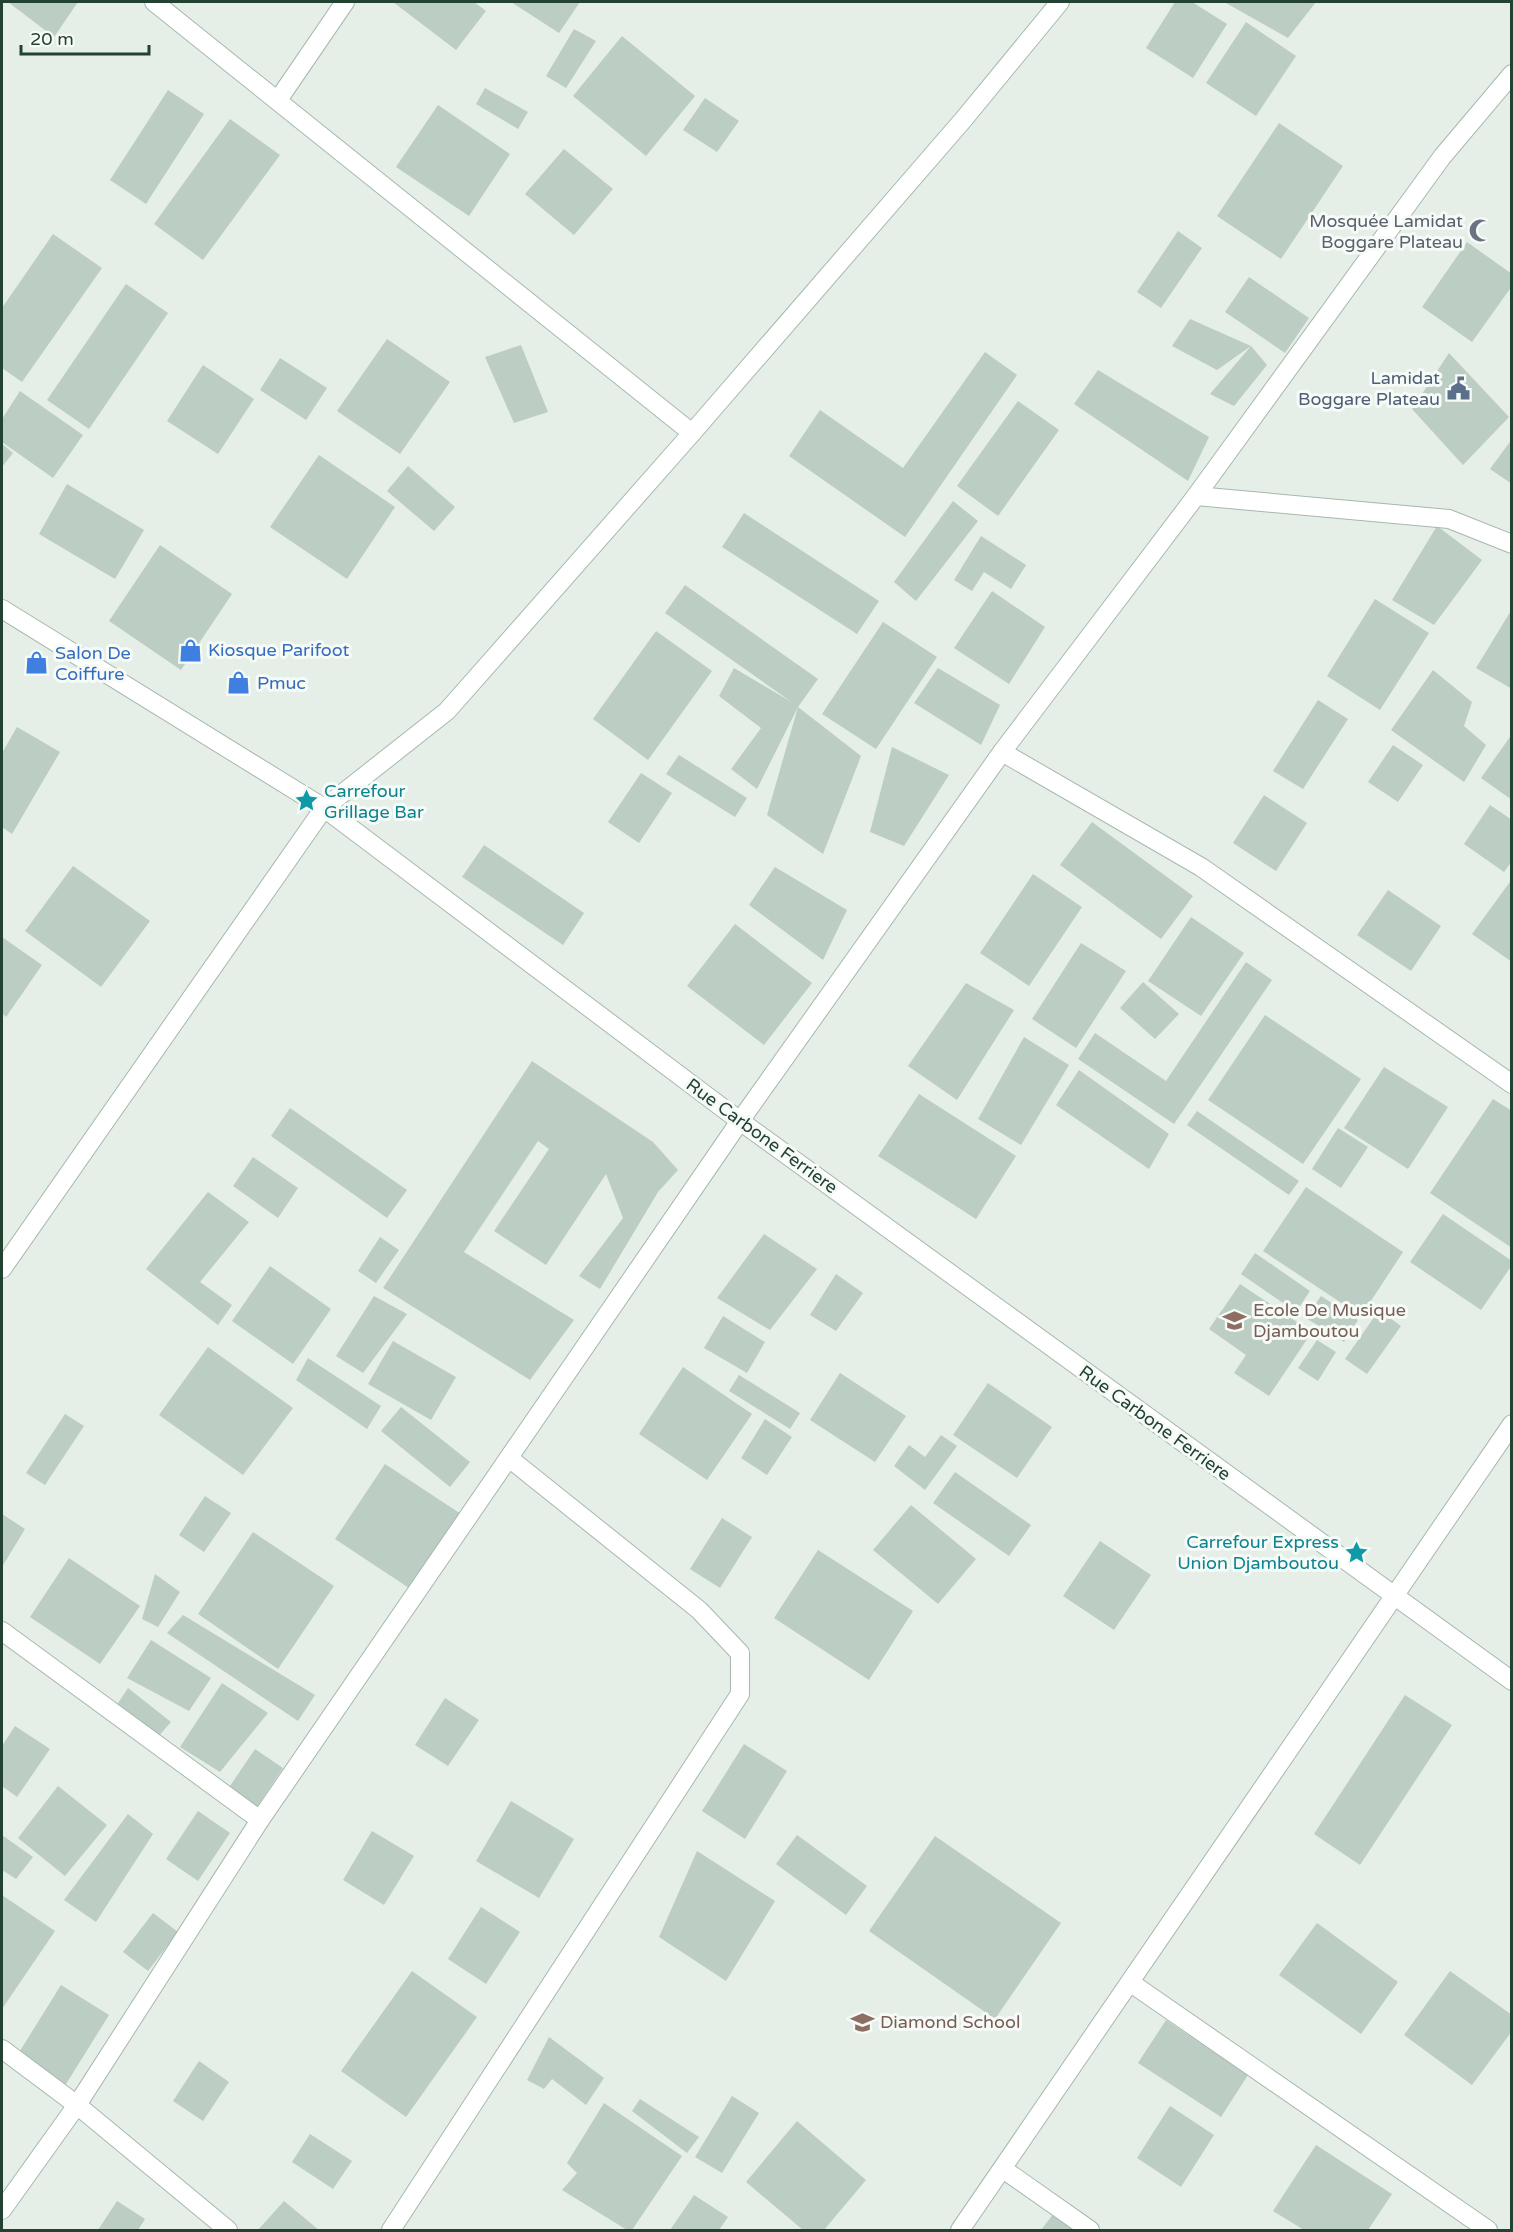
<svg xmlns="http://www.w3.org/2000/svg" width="1513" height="2232" viewBox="0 0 1513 2232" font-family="'Varela Round',sans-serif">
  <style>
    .building { fill: #bccdc3 }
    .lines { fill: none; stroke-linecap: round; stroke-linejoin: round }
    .street-casing { stroke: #a7b8ad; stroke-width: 20 }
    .street { stroke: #fff; stroke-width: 18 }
    .labels { text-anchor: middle; stroke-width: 6; stroke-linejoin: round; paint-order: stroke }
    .worship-label { font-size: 18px; fill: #5b616d; stroke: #f6fbf7; text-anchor: end }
    .service-label { font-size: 18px; fill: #4e5e75; stroke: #f6fbf7; text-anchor: end }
    .shop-label { font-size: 18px; fill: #366cbe; stroke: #f6fbf7; text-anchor: start }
    .culture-label { font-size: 18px; fill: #0d838f; stroke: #f6fbf7; text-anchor: start }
    .street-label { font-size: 18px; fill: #224331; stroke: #f6fbf7 }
    .education-label { font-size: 18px; fill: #785e54; stroke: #f6fbf7; text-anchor: start }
  </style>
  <rect width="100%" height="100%" fill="#e5efe8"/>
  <g class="building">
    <path d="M8,2h70l-24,35z"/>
    <path d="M393,2h81l12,9 -30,39z"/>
    <path d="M511,2h69l-21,31z"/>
    <path d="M1175,2h17l35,22 -34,54 -47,-30z"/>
    <path d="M1226,2h90l-28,36 -62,-35z"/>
    <path d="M1246,22l50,34 -40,60 -50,-33z"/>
    <path d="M574,29l22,12 -30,47 -20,-12z"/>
    <path d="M622,36l73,60 -49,60 -73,-60z"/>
    <path d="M485,88l43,24 -10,17 -42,-25z"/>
    <path d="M168,90l36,24 -58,90 -36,-24z"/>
    <path d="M705,98l34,23 -22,31 -34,-22z"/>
    <path d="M438,105l72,49 -41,62 -73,-49z"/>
    <path d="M230,119l50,36 -77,105 -49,-36z"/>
    <path d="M1279,123l64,43 -62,93 -64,-43z"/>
    <path d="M564,149l49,40 -39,46 -49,-41z"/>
    <path d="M1178,231l24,17 -41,60 -24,-16z"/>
    <path d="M53,234l49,34 -80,114 -20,-14v-60z"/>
    <path d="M1467,242l45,32v12l-40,56 -50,-35z"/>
    <path d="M1249,277l60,41 -24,35 -60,-41z"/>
    <path d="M126,284l42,29 -79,116 -42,-29z"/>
    <path d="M1190,319l61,27 -34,24 -45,-24z"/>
    <path d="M387,339l63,43 -50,72 -63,-43z"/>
    <path d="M521,345l27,67 -34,11 -29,-66z"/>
    <path d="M1251,346l16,19 -33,41 -24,-12z"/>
    <path d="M985,352l32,23 -112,162 -116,-81 31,-46 83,58z"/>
    <path d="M1449,353l60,64 -46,48 -51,-56z"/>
    <path d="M280,358l47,30 -21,32 -46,-30z"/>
    <path d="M203,365l51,34 -36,55 -51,-33z"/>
    <path d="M1098,370l111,67 -21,44 -114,-77z"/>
    <path d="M20,391l63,44 -30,43 -51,-36v-23z"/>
    <path d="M1018,401l41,29 -61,86 -41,-30z"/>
    <path d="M1512,439v45l-22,-15z"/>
    <path d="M2,444l11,9 -11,14z"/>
    <path d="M319,455l76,52 -48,72 -77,-52z"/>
    <path d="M408,466l47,41 -21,24 -47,-40z"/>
    <path d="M67,484l77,46 -29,49 -76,-45z"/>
    <path d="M953,501l25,20 -62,80 -22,-19z"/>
    <path d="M744,513l135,88 -22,33 -135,-87z"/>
    <path d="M1437,526l45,34 -48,65 -42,-25z"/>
    <path d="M981,536l45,29 -15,24 -27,-17 -12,19 -18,-11z"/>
    <path d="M160,545l72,49 -51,76 -72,-49z"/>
    <path d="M685,585l133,94 -20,28 63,49 -38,98 -56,-39 31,-108 -41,82 -26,-20 30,-41 -42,-32 15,-28 59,35 -128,-90z"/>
    <path d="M992,591l53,36 -36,57 -55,-36z"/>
    <path d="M1375,599l54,34 -49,77 -53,-34z"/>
    <path d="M1512,609v80l-36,-21z"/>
    <path d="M883,622l54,35 -61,92 -54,-35z"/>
    <path d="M656,631l56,40 -64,89 -55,-41z"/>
    <path d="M938,668l62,37 -19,40 -67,-42z"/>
    <path d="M1433,670l39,32 -8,24 22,19 -22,37 -73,-52z"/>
    <path d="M1318,700l30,19 -45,70 -30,-18z"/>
    <path d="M17,727l43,25 -48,82 -10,-7v-74z"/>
    <path d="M1512,734v66l-31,-22z"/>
    <path d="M1393,745l30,20 -25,37 -30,-20z"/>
    <path d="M892,747l57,28 -45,71 -34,-14z"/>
    <path d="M679,755l68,43 -12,19 -69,-43z"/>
    <path d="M641,773l31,20 -33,50 -31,-21z"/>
    <path d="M1264,795l43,28 -31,48 -43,-28z"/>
    <path d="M1490,805l22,15v41l-8,11 -40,-28z"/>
    <path d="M1092,822l101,74 -32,43 -101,-74z"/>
    <path d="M484,845l100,68 -21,32 -101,-68z"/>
    <path d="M73,866l77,55 -49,66 -76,-56z"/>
    <path d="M775,867l72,43 -24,50 -74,-55z"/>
    <path d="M1033,874l49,33 -53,79 -49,-33z"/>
    <path d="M1512,879v83l-40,-28z"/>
    <path d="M1388,890l53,36 -30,45 -54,-36z"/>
    <path d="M1191,917l53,36 -43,63 -53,-35z"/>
    <path d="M735,924l77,59 -48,62 -77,-59z"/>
    <path d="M2,937l40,28 -36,52 -4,-4z"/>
    <path d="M1081,943l45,28 -50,77 -44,-29z"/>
    <path d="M1246,962l26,18 -98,144 -96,-65 17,-26 71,48z"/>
    <path d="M1143,982l36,32 -24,25 -35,-31z"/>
    <path d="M966,983l48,27 -57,90 -49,-34z"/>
    <path d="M1265,1015l96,64 -58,85 -95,-64z"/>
    <path d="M1024,1037l45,28 -48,80 -43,-26z"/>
    <path d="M532,1061l121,81 25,28 -20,22 -58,97 -21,-13 44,-58 -17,-44 -60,91 -52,-34 55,-82 -11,-8 -74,111 110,68 -44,60 -147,-92z"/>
    <path d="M1384,1067l64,40 -40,62 -64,-41z"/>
    <path d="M1079,1070l90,64 -20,35 -93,-64z"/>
    <path d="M919,1094l97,62 -40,63 -98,-63z"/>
    <path d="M1493,1099l19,12v137l-82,-55z"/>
    <path d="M290,1108l117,82 -20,28 -116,-82z"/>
    <path d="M1197,1111l102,70 -10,14 -102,-70z"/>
    <path d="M1338,1128l30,19 -27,41 -29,-19z"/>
    <path d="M253,1157l45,31 -20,30 -45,-32z"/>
    <path d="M1306,1187l97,65 -42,64 -98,-65z"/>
    <path d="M208,1192l41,30 -49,60 32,23 -14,20 -72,-56z"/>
    <path d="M1443,1214l69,47v4l-31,45 -71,-48z"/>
    <path d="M764,1234l53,35 -47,61 -53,-32z"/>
    <path d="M380,1237l19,13 -23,33 -18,-12z"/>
    <path d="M1255,1253l55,38 -14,21 -55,-38z"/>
    <path d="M270,1266l61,43 -38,55 -61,-43z"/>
    <path d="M836,1274l27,19 -27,38 -26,-16z"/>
    <path d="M1240,1284l72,48 -43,64 -35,-23 12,-18 -37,-26z"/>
    <path d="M374,1296l33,18 -44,59 -27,-17z"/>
    <path d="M1321,1296l37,24 -14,22 -38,-24z"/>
    <path d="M1379,1310l22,16 -34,48 -22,-15z"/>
    <path d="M723,1316l42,26 -18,31 -43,-25z"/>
    <path d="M1317,1340l19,12 -18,29 -20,-13z"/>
    <path d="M393,1341l63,36 -25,43 -63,-36z"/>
    <path d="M208,1347l85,61 -50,67 -84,-60z"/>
    <path d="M308,1358l73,48 -14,23 -71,-49z"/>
    <path d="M683,1367l69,47 -45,66 -68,-46z"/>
    <path d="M840,1373l66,43 -31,46 -65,-42z"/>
    <path d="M739,1375l61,38 -10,16 -61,-38z"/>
    <path d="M988,1383l64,44 -35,51 -64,-43z"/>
    <path d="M401,1407l69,55 -20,25 -69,-56z"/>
    <path d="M65,1414l19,12 -39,59 -19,-12z"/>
    <path d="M765,1419l27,18 -25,38 -26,-17z"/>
    <path d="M941,1435l16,11 -32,44 -31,-24 15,-21 16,12z"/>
    <path d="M385,1464l79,52 -49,76 -80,-53z"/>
    <path d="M955,1472l76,53 -22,31 -76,-53z"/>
    <path d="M205,1496l26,17 -27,39 -25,-17z"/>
    <path d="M911,1505l65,54 -38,45 -65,-54z"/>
    <path d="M2,1514l23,15 -23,38z"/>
    <path d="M722,1518l30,19 -32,51 -30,-19z"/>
    <path d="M253,1532l81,54 -56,83 -80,-55z"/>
    <path d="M1100,1541l51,34 -37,55 -51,-34z"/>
    <path d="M818,1550l95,61 -44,69 -95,-62z"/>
    <path d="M69,1558l71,48 -40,58 -70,-47z"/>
    <path d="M155,1574l25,18 -22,35 -16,-8z"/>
    <path d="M183,1615l132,80 -17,26 -131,-88z"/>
    <path d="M151,1640l60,38 -22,33 -62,-33z"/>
    <path d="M222,1683l46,30 -48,59 -40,-25z"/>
    <path d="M128,1688l43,34 -21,24 -40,-31z"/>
    <path d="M1405,1695l47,30 -92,140 -46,-31z"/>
    <path d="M445,1698l34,22 -31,46 -33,-21z"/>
    <path d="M15,1726l35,23 -33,48 -15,-11v-40z"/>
    <path d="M744,1744l43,27 -42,68 -43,-28z"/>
    <path d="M255,1749l28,19 -27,40 -28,-19z"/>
    <path d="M58,1786l49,39 -42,51 -47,-38z"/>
    <path d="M511,1801l63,38 -35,59 -63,-37z"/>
    <path d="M198,1811l32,22 -32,48 -32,-22z"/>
    <path d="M128,1814l25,20 -57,88 -32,-22z"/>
    <path d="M372,1831l42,25 -30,49 -41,-25z"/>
    <path d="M2,1835l31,22 -17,22 -14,-9z"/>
    <path d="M797,1835l70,51 -21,29 -70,-51z"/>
    <path d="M935,1836l126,87 -66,96 -126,-88z"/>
    <path d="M697,1851l78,50 -49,80 -67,-44z"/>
    <path d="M2,1895l53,36 -53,78z"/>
    <path d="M481,1907l39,25 -34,52 -38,-25z"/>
    <path d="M153,1913l25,19 -30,39 -25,-19z"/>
    <path d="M1317,1923l81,59 -37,52 -82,-59z"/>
    <path d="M412,1971l65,46 -71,100 -65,-46z"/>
    <path d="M1450,1971l62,44v16l-40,54 -68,-50z"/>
    <path d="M61,1985l48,30 -46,74 -48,-30z"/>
    <path d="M1166,2020l82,55 -27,42 -83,-54z"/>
    <path d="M549,2037l55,41 -18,27 -34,-26 -8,10 -17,-9z"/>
    <path d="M199,2061l30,21 -26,39 -30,-20z"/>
    <path d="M732,2096l27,17 -37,60 -27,-16z"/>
    <path d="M640,2099l59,38 -12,16 -55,-42z"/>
    <path d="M604,2103l78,53 -50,74h-5l-65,-40 15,-17 -10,-10z"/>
    <path d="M1170,2106l44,29 -33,52 -44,-29z"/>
    <path d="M797,2121l69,59 -42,50h-21l-57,-48z"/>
    <path d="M310,2134l42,27 -19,28 -41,-27z"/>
    <path d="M1316,2145l76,49 -24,36h-64l-31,-19z"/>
    <path d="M694,2195l34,22 -9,13h-49z"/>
    <path d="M117,2201l28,18 -7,11h-40z"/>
    <path d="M284,2201l35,29h-61z"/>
    <path d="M1054,2213l26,17h-39z"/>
  </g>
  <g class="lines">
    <defs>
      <g id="street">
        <path d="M154,2l538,431"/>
        <path d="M278,100l67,-98"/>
        <path d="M1196,496l253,23 63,25"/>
        <path d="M2,609l322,199 416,313 772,560"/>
        <path d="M1002,752l199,115 311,217"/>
        <path d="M2,1269l322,-461 123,-97 245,-278 271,-313 97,-118"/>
        <path d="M2,1631l258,189"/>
        <path d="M1131,1983l357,247"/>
        <path d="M2,2049l75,56 151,125"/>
        <path d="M1003,2169l87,61"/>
        <path d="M2,2210l75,-105 183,-285 480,-699 262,-369 194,-256 246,-339 70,-83"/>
        <path d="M391,2230l349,-536v-41l-41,-43 -190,-152"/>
        <path d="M960,2230l552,-806"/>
      </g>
    </defs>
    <use href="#street" class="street-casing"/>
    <use href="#street" class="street"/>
  </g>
  <defs>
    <symbol id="mosque-bare" viewBox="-9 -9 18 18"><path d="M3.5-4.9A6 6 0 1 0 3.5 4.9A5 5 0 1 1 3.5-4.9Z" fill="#6b7280" stroke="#f6fbf7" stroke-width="2.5" paint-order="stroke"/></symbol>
    <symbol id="civic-bare" viewBox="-9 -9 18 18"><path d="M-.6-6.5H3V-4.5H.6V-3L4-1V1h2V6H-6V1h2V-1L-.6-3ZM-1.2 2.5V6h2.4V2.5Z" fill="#5c6f8a" stroke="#f6fbf7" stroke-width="2.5" paint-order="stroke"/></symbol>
    <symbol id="shop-bare" viewBox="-9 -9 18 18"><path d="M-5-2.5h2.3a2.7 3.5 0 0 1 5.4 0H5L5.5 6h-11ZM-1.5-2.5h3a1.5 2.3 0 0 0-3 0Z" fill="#3f7fe0" stroke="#f6fbf7" stroke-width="2.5" paint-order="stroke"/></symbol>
    <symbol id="sight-bare" viewBox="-9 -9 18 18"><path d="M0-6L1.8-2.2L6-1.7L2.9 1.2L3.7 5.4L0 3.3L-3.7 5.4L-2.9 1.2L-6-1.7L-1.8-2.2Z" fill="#0f9aa8" stroke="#f6fbf7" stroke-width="2.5" paint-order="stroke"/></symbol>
    <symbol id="university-bare" viewBox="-9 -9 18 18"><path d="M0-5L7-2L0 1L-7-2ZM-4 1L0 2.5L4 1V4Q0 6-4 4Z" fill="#8d6e63" stroke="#f6fbf7" stroke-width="2.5" paint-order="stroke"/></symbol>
    <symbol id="school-bare" viewBox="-9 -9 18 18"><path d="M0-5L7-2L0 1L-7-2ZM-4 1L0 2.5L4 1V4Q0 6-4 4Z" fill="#8d6e63" stroke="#f6fbf7" stroke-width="2.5" paint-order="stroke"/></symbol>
  </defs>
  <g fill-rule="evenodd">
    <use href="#mosque-bare" x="1464" y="214" width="33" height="33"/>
    <use href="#civic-bare" x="1442" y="372" width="33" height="33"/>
    <use href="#shop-bare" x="174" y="634" width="33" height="33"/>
    <use href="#shop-bare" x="20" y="646" width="33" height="33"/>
    <use href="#shop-bare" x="222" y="666" width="33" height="33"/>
    <use href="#sight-bare" x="290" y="784" width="33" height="33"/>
    <use href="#university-bare" x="1218" y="1304" width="33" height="33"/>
    <use href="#sight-bare" x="1340" y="1536" width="33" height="33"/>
    <use href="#school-bare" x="846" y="2006" width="33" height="33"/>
  </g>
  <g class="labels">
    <g class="worship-label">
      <text x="1463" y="227">Mosquée Lamidat<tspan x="1463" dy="21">Boggare Plateau</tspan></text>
    </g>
    <g class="service-label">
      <text x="1440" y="384">Lamidat<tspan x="1440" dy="21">Boggare Plateau</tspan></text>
    </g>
    <g class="shop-label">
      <text x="208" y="656">Kiosque Parifoot</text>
      <text x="55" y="659">Salon De<tspan x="55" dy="21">Coiffure</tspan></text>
      <text x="257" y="689">Pmuc</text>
    </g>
    <g class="culture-label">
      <text x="324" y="797">Carrefour<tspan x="324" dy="21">Grillage Bar</tspan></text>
      <text x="1339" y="1548" text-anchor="end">Carrefour Express<tspan x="1339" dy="21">Union Djamboutou</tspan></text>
    </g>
    <g class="street-label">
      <text transform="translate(762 1136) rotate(36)" y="6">Rue Carbone Ferriere</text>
      <text transform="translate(1155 1423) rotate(36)" y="6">Rue Carbone Ferriere</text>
    </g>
    <g class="education-label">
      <text x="1253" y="1316">Ecole De Musique<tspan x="1253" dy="21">Djamboutou</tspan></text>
      <text x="880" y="2028">Diamond School</text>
    </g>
  </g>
  <rect width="1513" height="2232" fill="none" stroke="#224331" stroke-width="6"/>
  <path d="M21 45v9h128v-9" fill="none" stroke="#224331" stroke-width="3"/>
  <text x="30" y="45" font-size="18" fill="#224331" stroke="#f6fbf7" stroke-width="4.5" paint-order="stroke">20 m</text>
</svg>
